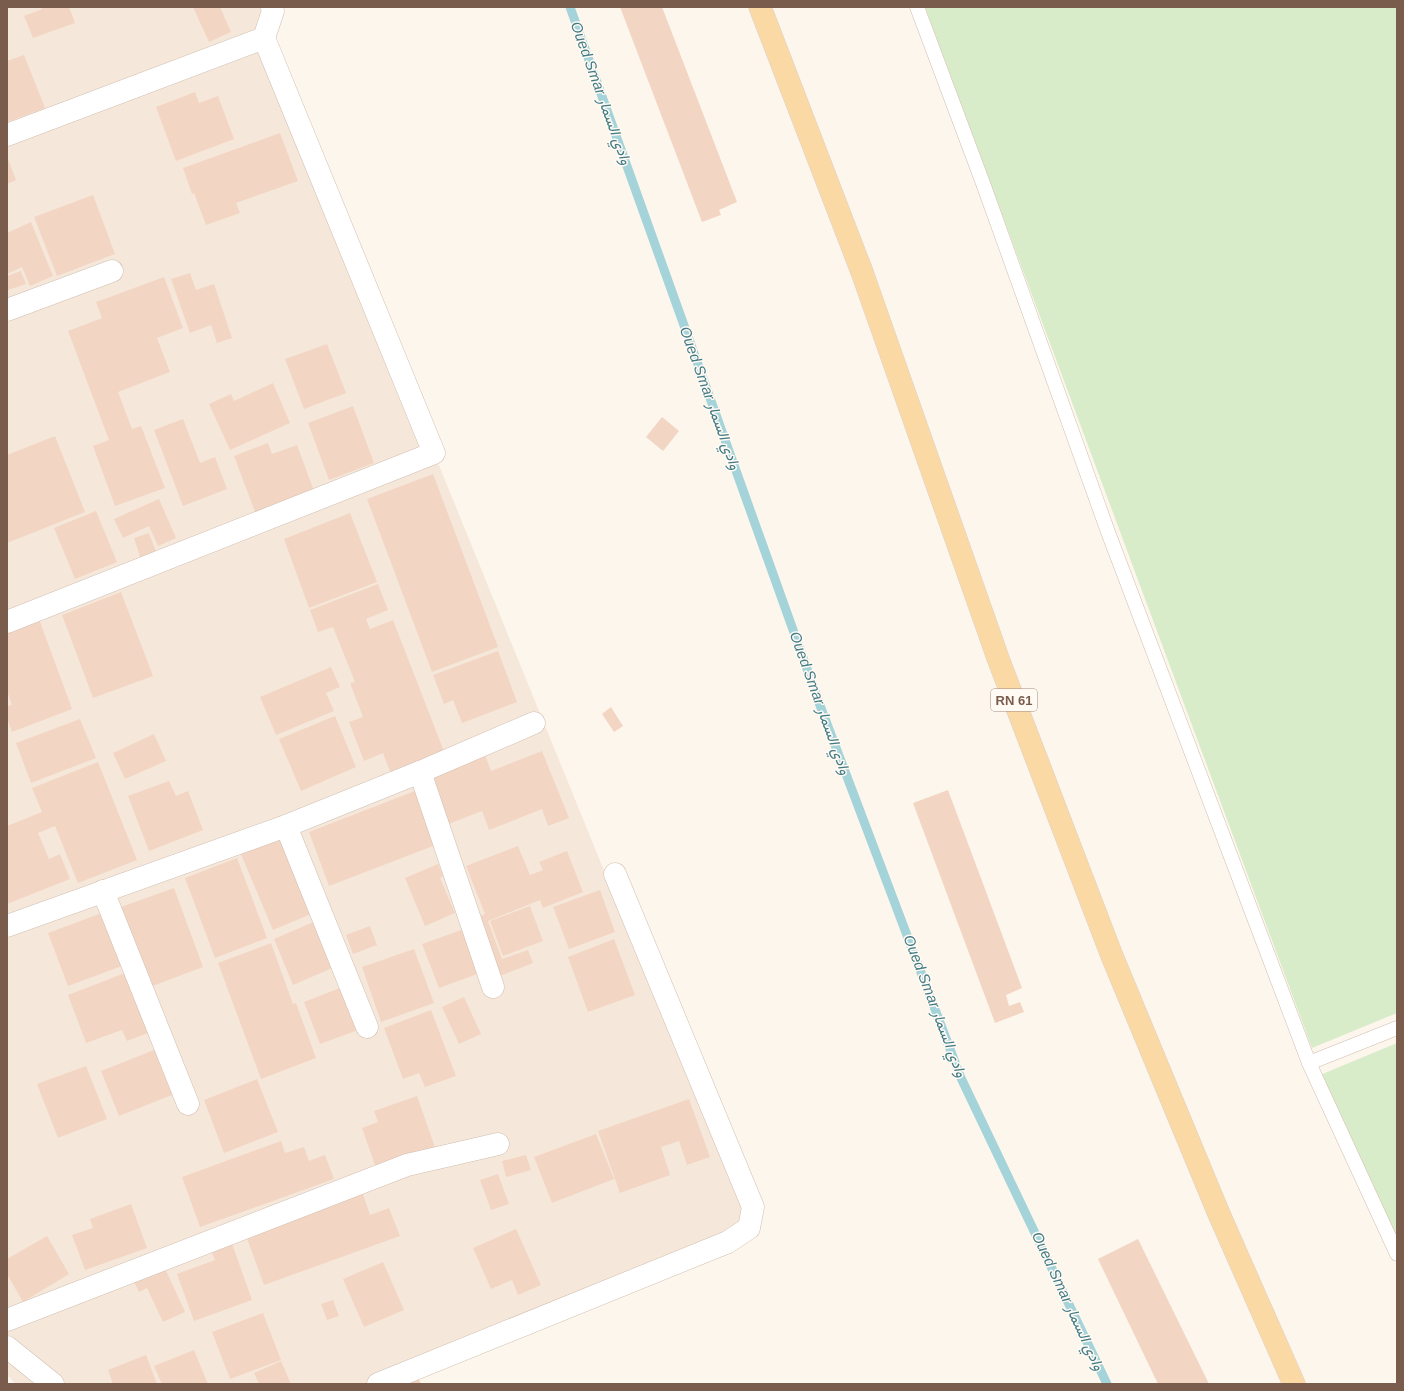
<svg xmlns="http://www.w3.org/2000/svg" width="1404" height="1391" viewBox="0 0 1404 1391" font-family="Arial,Vazirmatn,sans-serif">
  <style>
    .residential { fill: #f5e8da }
    .green { fill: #d8ecc9 }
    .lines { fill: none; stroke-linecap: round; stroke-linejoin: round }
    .stream { stroke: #a5d3da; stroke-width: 9 }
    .building { fill: #f3d5c3 }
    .service-casing { stroke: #d1beb0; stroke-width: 15 }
    .minor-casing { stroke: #d1beb0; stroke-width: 23 }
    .primary-casing { stroke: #dad1cd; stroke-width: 23 }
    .service { stroke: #fff; stroke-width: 14 }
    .minor { stroke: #fff; stroke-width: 22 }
    .primary { stroke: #fbd9a5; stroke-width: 22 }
    .labels { text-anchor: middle; stroke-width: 3; stroke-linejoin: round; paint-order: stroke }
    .shield { fill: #fffaf3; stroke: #a28b7f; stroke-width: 1 }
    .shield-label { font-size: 13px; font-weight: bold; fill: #7a5c4d }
    .water-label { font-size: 15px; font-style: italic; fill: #437c86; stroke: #fffaf3 }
  </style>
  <rect width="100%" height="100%" fill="#fdf6ec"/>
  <path class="residential" d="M7,7h265l-7,31 340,835 143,331 -4,18 -21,13 -352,149h-355l-9,-9z"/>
  <g class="green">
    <path d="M925,7h472v1006l-85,35z"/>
    <path d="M1397,1043v203l-77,-171z"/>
  </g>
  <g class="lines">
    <path class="stream" d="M570,7l251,701 140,370 146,306"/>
  </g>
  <g class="building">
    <path d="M41,7h28l6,16 -42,15 -9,-22 18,-7z"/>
    <path d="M193,7h27l11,25 -22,10z"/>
    <path d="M620,7h42l75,195 -18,8 2,5 -19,7z"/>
    <path d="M24,55l21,53 -38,14v-61z"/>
    <path d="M195,92l4,11 19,-7 16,43 -58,22 -20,-54z"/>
    <path d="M280,133l18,48 -62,22 4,10 -34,12 -12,-32 -2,1 -9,-26z"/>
    <path d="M7,156l9,24 -9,4z"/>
    <path d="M93,195l22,59 -58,22 -23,-59z"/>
    <path d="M31,222l22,54 -23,10 -8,-19 -15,7v-41z"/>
    <path d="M21,271l5,13 -18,6 -1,-14z"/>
    <path d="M190,273l6,17 18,-6 18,54 -15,5 -6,-18 -21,8 -19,-54z"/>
    <path d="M164,277l19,51 -26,10 13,34 -52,20 14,37 9,-3 24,62 -50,18 -22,-60 16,-6 -41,-109 34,-13 -6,-16z"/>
    <path d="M327,344l19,49 -42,16 -19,-50z"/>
    <path d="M273,383l17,40 -60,27 -21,-46 22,-10 3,7z"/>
    <path d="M353,406l21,57 -45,17 -21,-57z"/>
    <path d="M662,417l17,14 -16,20 -17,-14z"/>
    <path d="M183,419l17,44 15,-6 12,32 -44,17 -29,-76z"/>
    <path d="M55,436l30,76 -78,31v-88z"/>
    <path d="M268,443l4,11 25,-9 17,46 -59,21 -21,-56z"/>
    <path d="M433,474l65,173 -66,25 -65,-173z"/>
    <path d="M159,499l17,39 -18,8 -9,-20 -26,12 -9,-19z"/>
    <path d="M96,511l21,51 -42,17 -21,-51z"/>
    <path d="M350,513l27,69 -68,26 -25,-69z"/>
    <path d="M149,533l8,21 -16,6 -7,-22z"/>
    <path d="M378,584l10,26 -22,9 4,10 23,-9 52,134 -54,20 -8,-21 -19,8 -15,-39 14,-5 -13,-34 5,-1 -22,-55 -15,5 -8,-22z"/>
    <path d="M121,592l32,84 -60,22 -31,-83z"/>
    <path d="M39,619l33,90 -60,23 -5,-14v-12l5,-1 -5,-14v-60z"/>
    <path d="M498,651l19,51 -55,21 -9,-23 -9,4 -11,-29z"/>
    <path d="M331,667l9,20 -14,6 8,18 -58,24 -16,-38z"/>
    <path d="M611,707l12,19 -9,6 -12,-18z"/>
    <path d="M335,716l21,51 -55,24 -22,-52z"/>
    <path d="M80,719l16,39 -65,25 -15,-40z"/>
    <path d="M154,734l12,27 -41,18 -12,-26z"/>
    <path d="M542,751l27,67 -21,8 -6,-17 -53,21 -7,-19 -36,14 -19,-50 57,-23 7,19z"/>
    <path d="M98,762l39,98 -59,23 -23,-57 -17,7 11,26 11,-5 10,25 -63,25v-78l35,-14 -10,-24z"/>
    <path d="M169,781l7,15 12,-5 15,39 -54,21 -21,-55z"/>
    <path d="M420,789l21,54 -112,43 -20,-54z"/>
    <path d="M948,790l74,198 -16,7 3,11 11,-4 4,10 -29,11 -82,-220z"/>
    <path d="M283,833l33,79 -43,18 -33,-78z"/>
    <path d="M518,846l12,29 13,-5 -4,-8 28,-11 16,41 -40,16 -3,-8 -52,21 14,38 26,-9 5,13 -33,13 -29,-56 14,-6 -19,-48z"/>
    <path d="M237,858l30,80 -52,20 -30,-80z"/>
    <path d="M438,864l5,12 -3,2 15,35 -30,13 -20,-48z"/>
    <path d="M174,888l29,79 -53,20 -29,-80z"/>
    <path d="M600,890l15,42 -46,17 -16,-42z"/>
    <path d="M530,906l13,35 -40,15 -13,-35z"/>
    <path d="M102,913l20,53 -54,20 -20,-53z"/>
    <path d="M318,920l19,46 -44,19 -19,-46z"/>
    <path d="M370,926l7,19 -24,9 -7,-19z"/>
    <path d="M467,928l16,44 -44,16 -17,-44z"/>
    <path d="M614,939l21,56 -47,17 -20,-55z"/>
    <path d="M271,943l22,61 3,-1 20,55 -55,21 -43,-116z"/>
    <path d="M414,949l20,54 -53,19 -19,-55z"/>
    <path d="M125,973l23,60 -21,8 -5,-11 -36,13 -18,-48z"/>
    <path d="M345,986l16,43 -41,15 -16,-42z"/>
    <path d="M464,997l17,37 -22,10 -17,-37z"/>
    <path d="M431,1010l25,66 -31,11 -6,-14 -16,6 -19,-51z"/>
    <path d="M154,1050l18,45 -53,21 -18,-45z"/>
    <path d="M86,1066l21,53 -49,19 -21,-54z"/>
    <path d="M257,1079l21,53 -54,21 -20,-53z"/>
    <path d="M417,1096l19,54 -59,21 -15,-43 16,-6 -4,-11z"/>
    <path d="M689,1099l21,58 -23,8 -8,-24 -18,6 9,28 -50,18 -22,-62z"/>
    <path d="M596,1134l18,45 -62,24 -18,-46z"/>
    <path d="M281,1141l4,12 19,-6 5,14 16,-6 9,24 -134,48 -18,-50z"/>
    <path d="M526,1155l5,15 -25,7 -4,-16z"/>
    <path d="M498,1174l11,30 -18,6 -11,-30z"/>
    <path d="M362,1191l8,24 19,-7 11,28 -136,49 -19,-52z"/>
    <path d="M131,1204l16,44 -62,22 -13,-35 21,-7 -3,-9z"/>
    <path d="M516,1229l25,56 -23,10 -6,-15 -21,9 -18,-41z"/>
    <path d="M47,1236l22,38 -46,28 -16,-28v-15z"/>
    <path d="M230,1238l22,62 -58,21 -17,-47 38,-14 -6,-14z"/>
    <path d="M1138,1239l71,145h-51l-60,-125z"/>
    <path d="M383,1262l21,48 -40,17 -21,-48z"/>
    <path d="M164,1266l21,46 -22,10 -16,-34 -8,4 -6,-12z"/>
    <path d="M333,1300l6,16 -12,4 -6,-16z"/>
    <path d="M263,1313l18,47 -51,19 -18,-47z"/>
    <path d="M194,1350l14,34h-46l-8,-18z"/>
    <path d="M146,1355l11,29h-44l-5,-14z"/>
    <path d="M281,1361l10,23h-32l-5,-11z"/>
    <path d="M417,1375l4,9h-24z"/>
  </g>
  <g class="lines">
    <defs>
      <g id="service">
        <path d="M917,7l67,179 124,346 201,531 88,191"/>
        <path d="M1309,1063l88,-35"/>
      </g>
      <g id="minor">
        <path d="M7,135l257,-97"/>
        <path d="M7,310l105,-39"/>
        <path d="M7,622l427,-169 -170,-415 9,-27 -1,-4"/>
        <path d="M420,772l73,215"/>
        <path d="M286,826l81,201"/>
        <path d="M103,891l85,213"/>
        <path d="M7,926l279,-100 134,-54 114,-49"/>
        <path d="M7,1320l400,-155 91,-21"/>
        <path d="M7,1347l46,37"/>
        <path d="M378,1384l350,-142 21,-14 4,-21 -138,-333"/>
      </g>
      <path id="primary" d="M760,7l102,265 137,389 113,295 107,258 75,170"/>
    </defs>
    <use href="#service" class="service-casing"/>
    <use href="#minor" class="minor-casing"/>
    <use href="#primary" class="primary-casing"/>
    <use href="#service" class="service"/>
    <use href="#minor" class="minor"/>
    <use href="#primary" class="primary"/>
  </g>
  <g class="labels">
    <rect class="shield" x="991" y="689" width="46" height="22" rx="3"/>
    <g class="shield-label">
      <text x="1014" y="705">RN 61</text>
    </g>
    <g class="water-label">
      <text transform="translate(601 93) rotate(70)" y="5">Oued Smar وادي السمار</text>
      <text transform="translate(710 398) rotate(70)" y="5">Oued Smar وادي السمار</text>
      <text transform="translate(820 703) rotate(70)" y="5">Oued Smar وادي السمار</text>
      <text transform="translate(935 1006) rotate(69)" y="5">Oued Smar وادي السمار</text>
      <text transform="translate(1068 1301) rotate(65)" y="5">Oued Smar وادي السمار</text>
    </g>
  </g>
  <rect width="1404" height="1391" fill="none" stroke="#7a5c4d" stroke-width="16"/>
</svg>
